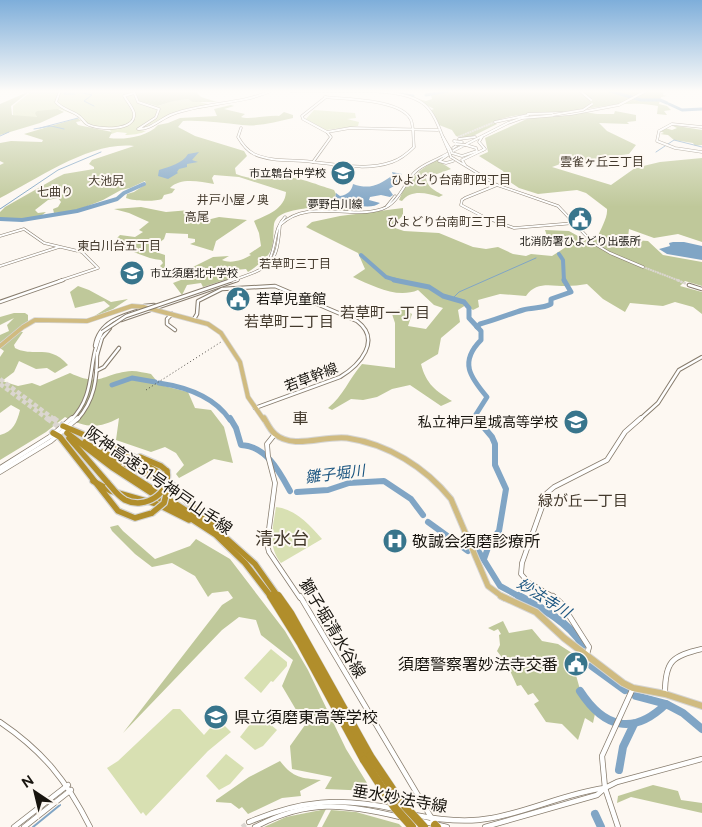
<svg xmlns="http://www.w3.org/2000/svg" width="702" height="827" viewBox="0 0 702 827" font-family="Figtree,'Noto Sans JP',sans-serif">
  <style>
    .green { fill: #d8e0b2 }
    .forest { fill: #bfc89a }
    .water { fill: #80a5c5 }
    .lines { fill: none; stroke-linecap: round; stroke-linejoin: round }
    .stream-far1 { stroke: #80a5c5; stroke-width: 1 }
    .stream { stroke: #80a5c5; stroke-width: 2 }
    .river-far4 { stroke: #80a5c5; stroke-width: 3 }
    .river-far3 { stroke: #80a5c5; stroke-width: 4 }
    .river-far2 { stroke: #80a5c5; stroke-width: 5 }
    .river-far1 { stroke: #80a5c5; stroke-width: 6 }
    .river { stroke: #80a5c5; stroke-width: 8 }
    .tertiary-tunnel-far2 { stroke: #dbd6d0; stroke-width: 2; stroke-dasharray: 2 0.5; stroke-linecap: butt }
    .tertiary-tunnel-far1 { stroke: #dbd6d0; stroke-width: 2.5; stroke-dasharray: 2.5 1; stroke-linecap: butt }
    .tertiary-tunnel { stroke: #dbd6d0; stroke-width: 4.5; stroke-dasharray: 4.5 2.5; stroke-linecap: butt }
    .motorway-tunnel-far1 { stroke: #dbd6d0; stroke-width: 4.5; stroke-dasharray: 4.5 2.5; stroke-linecap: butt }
    .motorway-tunnel { stroke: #dbd6d0; stroke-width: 5.5; stroke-dasharray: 5.5 3; stroke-linecap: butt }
    .tertiary-far3-casing { stroke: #877c6d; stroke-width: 3 }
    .tertiary-far2-casing { stroke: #877c6d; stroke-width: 4.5 }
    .tertiary-far1-casing { stroke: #877c6d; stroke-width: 5.5 }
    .tertiary-casing { stroke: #877c6d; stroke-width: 6 }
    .primary-far2-casing { stroke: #d5d5d4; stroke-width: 5.5 }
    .primary-far1-casing { stroke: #d5d5d4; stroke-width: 7 }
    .primary-casing { stroke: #d5d5d4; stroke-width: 8 }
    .motorway-far1-casing { stroke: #d5d5d4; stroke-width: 8 }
    .motorway-casing { stroke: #d5d5d4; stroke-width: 9 }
    .tertiary-far3 { stroke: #fff; stroke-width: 2 }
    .tertiary-far2 { stroke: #fff; stroke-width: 2.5 }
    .tertiary-far1 { stroke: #fff; stroke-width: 4 }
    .tertiary { stroke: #fff; stroke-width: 4.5 }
    .primary-far2 { stroke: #d0bb80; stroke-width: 4 }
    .primary-far1 { stroke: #d0bb80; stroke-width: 5 }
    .primary { stroke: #d0bb80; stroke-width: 6 }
    .motorway-far1 { stroke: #b18e2b; stroke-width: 5.5 }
    .motorway { stroke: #b18e2b; stroke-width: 8 }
    .rail { stroke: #4e4b45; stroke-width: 1; stroke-dasharray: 1 2.5; stroke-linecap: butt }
    .tertiary-bridge-far1-casing { stroke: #877c6d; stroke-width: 3; stroke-linecap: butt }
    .tertiary-bridge-casing { stroke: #877c6d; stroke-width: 4.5; stroke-linecap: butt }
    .motorway-bridge-far1-casing { stroke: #d5d5d4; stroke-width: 8; stroke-linecap: butt }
    .motorway-bridge-casing { stroke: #d5d5d4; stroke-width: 9; stroke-linecap: butt }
    .tertiary-bridge-far1 { stroke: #fff; stroke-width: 2 }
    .tertiary-bridge { stroke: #fff; stroke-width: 2.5 }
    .motorway-bridge-far1 { stroke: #b18e2b; stroke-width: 5.5 }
    .motorway-bridge { stroke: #b18e2b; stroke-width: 8 }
    .labels { text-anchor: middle; stroke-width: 4; stroke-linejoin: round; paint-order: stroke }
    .far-poi-label { font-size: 11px; fill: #18150f; stroke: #fdf8f2; text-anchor: end }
    .far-street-label { font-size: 11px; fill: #18150f; stroke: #fdf8f2 }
    .far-neighbourhood-label { font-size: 12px; fill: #43392c; stroke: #fdf8f2 }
    .poi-label { font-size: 14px; fill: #18150f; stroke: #fdf8f2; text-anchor: start }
    .street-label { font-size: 14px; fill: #18150f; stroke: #fdf8f2 }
    .neighbourhood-label { font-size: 15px; fill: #43392c; stroke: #fdf8f2 }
    .water-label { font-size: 15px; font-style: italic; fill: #1c5681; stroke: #fdf8f2 }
    .quarter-label { font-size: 16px; fill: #43392c; stroke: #fdf8f2 }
    .near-street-label { font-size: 16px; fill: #18150f; stroke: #fdf8f2 }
    .near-poi-label { font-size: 16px; fill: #18150f; stroke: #fdf8f2; text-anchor: start }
    .near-neighbourhood-label { font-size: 18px; fill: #43392c; stroke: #fdf8f2 }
  </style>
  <rect width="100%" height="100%" fill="#fdf8f2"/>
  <g class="green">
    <path d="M32,91h117l-13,3 6,9 17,3 15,-6 14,-1 27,7 -41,7 -35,17 7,1c-5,3 -15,4 -21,4l2,-2 -10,-1 -14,5 2,-4h7l-2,-3 -26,-6 -6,-8 -19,-7 -29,10 -17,-4v-9z"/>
    <path d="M314,110l41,3 1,5 -9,1 12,3 -1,4 -32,4 -20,-11z"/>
    <path d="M276,507c19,2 34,18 46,32l-41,24c-14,-17 -8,-36 -5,-56z"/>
    <path d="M271,649l16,13v4l-14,16 -2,-1 -10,12 -17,-15z"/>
    <path d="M173,709h7l24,26 14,-16 13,13 -23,19 -62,65 -3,-4 -2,2 -34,-46 11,-7z"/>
    <path d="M258,714l19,16 -14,16 -8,4 -15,-13z"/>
    <path d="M226,754l18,14 -14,16 -11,6 -13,-14z"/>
  </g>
  <g class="forest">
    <path d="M30,91l-19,15 1,9 25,2 -2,-4 2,-2 21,-2 6,3 -24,11 -40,12v-31z"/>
    <path d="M150,91l46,1 5,5 16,5h-24l-5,-3 -15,2 -15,5 -20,-5 -2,-7z"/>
    <path d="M447,91h217l-1,4 4,1 -6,1 -2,7 8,2 4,4 -7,1 3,4 -10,-1 1,-8c-33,-6 -60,2 -92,6 -25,2 -50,0 -73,10l4,2 -24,12 -12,2 -5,-2 -4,-6 -13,-5 -8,-15 3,-1 -23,-12 15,4 6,-2 -1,-4z"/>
    <path d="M231,105l3,1 -10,3 21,5 -4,3c8,3 26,-2 38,-1l5,-4 9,3v3c-17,4 -34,9 -51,7 -19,-2 -39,-5 -59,-4l-5,6 17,9 49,15 3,5 -12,12 1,6c25,9 32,3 56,4 10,0 31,9 42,12l2,4 -2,5 26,12 -40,-2 -7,-5 -5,1v3c-11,2 -31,3 -34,16 -1,7 0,16 -2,23 -3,11 -15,19 -24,25l-2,-3 -11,1 -1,7 -31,10 -2,-4 -14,2 -5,10 -9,-12 13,-5 7,-11 20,-10 16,-1 -7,4c9,4 21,0 29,-5l-2,-1 12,-8 -2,-13 -5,-12c13,-6 31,-12 32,-29l-47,-15 -25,-2 -2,3 2,6c-14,-2 -33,-7 -44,4l5,1 -3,4 -8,2 -2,4c-7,3 -29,2 -36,-1l1,-4 7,-2 12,-8 -1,-3 -15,7 -9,2 -18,10 -28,11 -21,2 -1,-4 5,-2 3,-5 -3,-4 -10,2 -13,10 3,3 8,-1c-11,11 -32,5 -46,6v-6l5,-5 51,-29 8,-4 30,-5v-2l-5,-3 3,-4 42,-14c-44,-5 -96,33 -134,52v-33l4,-2 -4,-2v-18l11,-2 31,1 1,-2 -19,-6 54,-16 3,3 -5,1 2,3 34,7 -3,6c16,2 38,-1 49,-13l10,-2 12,-5 37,-2 -3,-7z"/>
    <path d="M615,111l21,4v6l-9,1 2,2 -30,-1 8,8 29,14 -7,9 -66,9 -11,4 59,18 24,-17 25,-6 42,-4v84l-24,-8 -24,4 -25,-9 -1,8 6,3 14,1 15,14 39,7v24l-17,-5 -5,5 22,6v22l-9,-7 -18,-5 -12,4 -33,-3 -5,9 -22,-13 -16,-15c-7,1 -14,2 -21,2 -15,0 -30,-5 -40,10l-26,-2 -22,6 1,7 -6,3 -7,-5 -8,5 2,12 -19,16 -3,16 -17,10c5,20 15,27 31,37l-11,5 -31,-21 -18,4 -15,8 -14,3 -12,-1 -19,11 -4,-2c15,-12 21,-29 34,-44l33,4v-45l-4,-12 13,-2 8,5 -4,12 18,3 17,-21 -9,-3 -16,-15c-21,9 -45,-4 -65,-13l12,-8 -7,-16 -52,-26 6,-5 28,-6 63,-8v7l-11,12 12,4 35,2 34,14 13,2 12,-2 15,7 13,2 5,-2 21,2 14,-9 -2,-4 -17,-7 -2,-6 24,1 16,9 12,-1c3,-9 11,-21 10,-30l-21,-16 -9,-3 -39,4 -19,-6 -9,-6 -7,-11 -24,-15 9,-4 -3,-14 44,-20 56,-6 12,2h17z"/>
    <path d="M671,125l31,5v15l-7,1 -2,-3 -19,-3 -6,-5 -8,-1 4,-1 -4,-2 5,-3 7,2 5,-2z"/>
    <path d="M437,160l14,9 -14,5 -11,1c-1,11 9,16 17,20l-4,2c-12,-4 -28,-8 -37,4l-3,-1c7,-19 20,-31 38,-40z"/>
    <path d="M141,207l25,5 24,-2 14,3 1,2 -10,5 4,2 20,-5 28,3 -31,21 -3,10 -23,-7 5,-2v-3l-7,-1v-4l-22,-1 -2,6 -14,11 15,5v15l-5,-4 3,-3 -2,-3c-14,-1 -27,-9 -41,-13l1,-4 -5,-4 4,-4 15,2 8,-5 -4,-2 10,-8 -20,-9 -15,-4z"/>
    <path d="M78,286l11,4 22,12 17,-3 -15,10 -20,8 17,-11 -6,-5 -29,7 -5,-16z"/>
    <path d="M25,313l3,2v6l-28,22v-8l9,-4 -2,-6 7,-7 -14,7v-8l14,-4z"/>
    <path d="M20,332h3l-9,13 1,3c19,10 34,-5 53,17l-13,8 -8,-5 -11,1 -17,-8 -5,11 -12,9 16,5 14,-3 8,3 30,-13c32,15 32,0 62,-2 6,0 13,2 19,3l9,11 28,7 7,16 16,2 13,17 9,36 -19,-4 -35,19 -3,-4 8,-9 -8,-12 -11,-6 -14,5 -35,-12 3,-22c-21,11 -33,10 -54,-1l-19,15 -46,28v-25c13,-3 17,-13 20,-25l-9,-5 -11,8v-56l4,-6 -4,-3z"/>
    <path d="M118,525l5,6 32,28 35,-13 6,-7 34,20 55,72 23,39 38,79 26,42 -47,-2 7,-12 -40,-8 -2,-23 15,-21 -23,-39 11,-26 -32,-25 -5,-15 -17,-3 -17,13 -99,103 99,-128 11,-7 -5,-7 -16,2 -4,4 -13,-21 -23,-13 -20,4 -17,-13 -23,-23 -2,-4z"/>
    <path d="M503,621l6,12 23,-4 10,12 16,3 14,9v8l9,32 15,16 -3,14 -8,-5 -7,22 -16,-16 -16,-2 -12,-18 5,-3 -6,-8 -5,2 -7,-10 -4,1 -10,-22 -10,-13 3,-6 -1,-10 2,-1 -3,-5 -4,2 -6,-3z"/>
    <path d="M280,761c13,17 21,17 41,19l-21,11 1,5 -19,2 -34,16 -6,-7 -3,2 -8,-6 -15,-1v-2l33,-23z"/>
    <path d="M653,785l25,6 3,9 21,3v10l-71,-16 -14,6 1,-7z"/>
    <path d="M326,809l-9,18h-53l22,-10z"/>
    <path d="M331,810l25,2 43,12 3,3h-80z"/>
  </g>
  <g class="water">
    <path d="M199,152l-7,8 6,2 -11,2v3l-8,2 -2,3 1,1 -10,6 -10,-3 1,-6c10,-3 24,-7 29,-16z"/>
    <path d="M392,172l10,2 -6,5 3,4 -10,6 4,6 -3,2 -9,-2 -11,2 -1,3 11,3c-10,8 -34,0 -45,-4l1,-6 4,3c8,-1 12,-6 13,-12 17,6 26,1 40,-9z"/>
    <path d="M673,242h11l18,4v14l-35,-6 -8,-5 11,-3 -1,-3z"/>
  </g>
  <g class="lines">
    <g class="stream-far1">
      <path d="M68,91l-4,3h11"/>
      <path d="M83,93l9,2 -8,6 10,5"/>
      <path d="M40,128l38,-10"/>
      <path d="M34,129l17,-3 13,3"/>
      <path d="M0,136l9,-4"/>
      <path d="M656,152l18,-12 28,7"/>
      <path d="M0,209l58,-39 43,-18"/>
      <path d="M452,299l7,-7 77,-34"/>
    </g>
    <path class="stream" d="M33,827l27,-22"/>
    <g class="river-far4">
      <path d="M610,91l31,9h19l7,3"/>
      <path d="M400,94l13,2"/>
      <path d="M426,95l22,-4"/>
      <path d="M669,104l13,6 20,-1"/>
    </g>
    <g class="river-far3">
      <path d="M0,219l22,1 55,-9 40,-12 7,-6 20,-9"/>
      <path d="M559,254l4,6 1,21"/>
      <path d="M361,255l25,22 13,4"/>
    </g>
    <g class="river-far2">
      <path d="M394,280l35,7 14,9 21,6 5,6v10l12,13v9c-22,22 -11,37 6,57l-12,19 1,4"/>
      <path d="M477,327l3,-3c15,-4 29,-10 43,-14 10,-3 19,-1 28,-6v-5l20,-7 -7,-12"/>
      <path d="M159,383c27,4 55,13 71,37"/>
      <path d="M112,385l20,-7 23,4"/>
    </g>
    <g class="river-far1">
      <path d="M230,418l6,10 5,17c25,1 38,26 49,46"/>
      <path d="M476,418l16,19 3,7v21l11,24 -7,42 -9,11 -6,17"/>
      <path d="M297,492l31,-2 21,-7 35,-2 27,18 12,16"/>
      <path d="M428,522l40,29"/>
      <path d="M479,552l21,34 22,12"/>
    </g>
    <g class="river">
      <path d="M519,596c25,13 49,26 64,49"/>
      <path d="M592,666l33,24"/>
      <path d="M580,691c24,37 53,45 86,13l17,9 19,16"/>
      <path d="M636,696l30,8"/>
      <path d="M619,770l4,-23 11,-23"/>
      <path d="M595,814l6,13"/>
    </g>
    <g class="tertiary-tunnel-far2">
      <path d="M458,137l37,-15"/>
      <path d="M643,267l37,14"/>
    </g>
    <path class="tertiary-tunnel-far1" d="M677,280l12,5"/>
    <path class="tertiary-tunnel" d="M242,827l7,-5"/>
    <g class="motorway-tunnel-far1">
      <path d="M0,379l55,41"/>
      <path d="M0,384l49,36"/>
    </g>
    <g class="motorway-tunnel">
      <path d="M47,418l16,12"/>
      <path d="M53,418l32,24"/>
    </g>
    <defs>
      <g id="tertiary-far3">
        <path d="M60,91l-4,11c7,8 15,8 23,14 3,2 5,6 8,8 10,6 50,8 47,-11 -1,-5 -7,-12 -10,-17l10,-3"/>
        <path d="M290,91c33,3 111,-8 135,14 12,11 16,30 23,44"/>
        <path d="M134,92l4,10 21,7 -3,8"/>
        <path d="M326,97l-24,19 1,3 24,13 23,-4 88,2"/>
        <path d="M528,114l34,-1"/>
        <path d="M155,118l-17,11c13,1 23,-11 35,-15 32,-12 66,-9 98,-23"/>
        <path d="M495,122l33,-7"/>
        <path d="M702,127l-30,-3 -13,7 -2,10 18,7 27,4"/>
        <path d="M241,128l-3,9c4,7 8,13 16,17 15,7 33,6 49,7 29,2 61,11 89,1 9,-3 15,-8 22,-15 -1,-8 0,-20 -3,-27 -9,-21 -67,-21 -86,-23"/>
        <path d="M443,137l7,12"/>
        <path d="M482,137l-3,5 6,7 -2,1"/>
        <path d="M459,139l16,-2"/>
        <path d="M453,148l9,-6 -8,-1 4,2"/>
        <path d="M452,153l10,3 15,-5 -1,-3 -10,-3"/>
        <path d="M448,155l-9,6 7,2 7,-2"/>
        <path d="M451,157l46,28 61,21 35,37 17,10 33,14"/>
        <path d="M313,162l18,-25 -4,-5"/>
        <path d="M465,165l-3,-5 21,-10"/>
        <path d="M497,185l-32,13 -3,2 -1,5 23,12 30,11 61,-5"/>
        <path d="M387,206l8,-10"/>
        <path d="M0,236l24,-7 20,14 38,9 16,16 -39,13"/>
        <path d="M269,260c8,-14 4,-31 16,-43"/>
        <path d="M0,266l59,-19"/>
        <path d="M236,279c37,-12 41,-17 44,-54 28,-27 69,-5 102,-16 16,-5 22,-25 32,-36 7,-8 20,-12 29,-17 22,-11 43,-22 65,-33l14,-5 49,-4 48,-9 27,-14"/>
        <path d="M234,281l4,-1"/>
      </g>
      <g id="tertiary-far2">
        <path d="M689,285l13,4"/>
        <path d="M0,302l63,-22"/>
        <path d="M144,306l10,-1"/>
        <path d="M172,314l-5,5v5l8,6"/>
        <path d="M194,319l3,-5 1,-13 24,-12 53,-3 82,35c25,19 3,44 -17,56l-85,31"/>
        <path d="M121,320l116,-40"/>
        <path d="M95,346c4,-25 28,-31 49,-37"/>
        <path d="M97,355l5,-17 8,-10"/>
        <path d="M96,371l8,-4 15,-19"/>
        <path d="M71,420c27,-27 15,-58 31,-88"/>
        <path d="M77,420c18,-20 20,-41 20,-67"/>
        <path d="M639,420l19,-17 21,-33 23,-13"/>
      </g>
      <g id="tertiary-far1">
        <path d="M275,434l-8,10 1,12 7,27 -8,61 2,8 31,46"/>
        <path d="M0,468l51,-32 21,-18"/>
        <path d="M0,472l51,-31 27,-23"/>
        <path d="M555,598l-26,-15 -8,-9 1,-11 25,-70 7,-6 53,-27 18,-28 16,-14"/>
      </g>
      <g id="tertiary">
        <path d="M300,596l135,228"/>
        <path d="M553,596l8,7 28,44 -2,7"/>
        <path d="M665,693c0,-32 7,-37 37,-44"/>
        <path d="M0,722c43,29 67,59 90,105"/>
        <path d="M415,815c25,5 52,8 77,3 39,-7 74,-25 113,-30"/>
        <path d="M421,821l26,6"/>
        <path d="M249,822c52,-22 91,-25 146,-13"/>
        <path d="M14,827l54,-42"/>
        <path d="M24,827l47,-37"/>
        <path d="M255,827c53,-28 89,-23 145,-10"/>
        <path d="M485,827l112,-32 8,-7 12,-6 85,-23"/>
        <path d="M618,827l-13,-39 -3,-32 31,-68"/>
      </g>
      <path id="primary-far2" d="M0,346l23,-19 12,-7 52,1 45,-15 12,1 64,17 13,9 19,29 8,35 16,23"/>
      <path id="primary-far1" d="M264,418c3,5 6,12 11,16 18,16 50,1 72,4 41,6 78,29 104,61l37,87 16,12"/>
      <path id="primary" d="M501,596l35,16 28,26 59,45 10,5 32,6 37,12"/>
      <g id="motorway-far1">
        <path d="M63,426l64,27"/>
        <path d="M53,433l7,4 58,74 17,7 17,-5"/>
        <path d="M67,433l46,35 103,67 29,28 27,35"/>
        <path d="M69,438l39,45"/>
        <path d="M85,442l35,26 98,63 37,33 24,34"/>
        <path d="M103,452l34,18"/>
        <path d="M125,452l38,23 27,29 27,22"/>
        <path d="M140,457l21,9 6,5"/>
        <path d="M93,481l18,10 46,13 32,16"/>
      </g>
      <g id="motorway">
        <path d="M271,596l30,48 63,116"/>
        <path d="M278,596l12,17 80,143"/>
        <path d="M435,825l2,2"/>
      </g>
    </defs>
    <use href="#tertiary-far3" class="tertiary-far3-casing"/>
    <use href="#tertiary-far2" class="tertiary-far2-casing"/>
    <use href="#tertiary-far1" class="tertiary-far1-casing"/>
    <use href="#tertiary" class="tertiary-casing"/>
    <use href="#primary-far2" class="primary-far2-casing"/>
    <use href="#primary-far1" class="primary-far1-casing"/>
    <use href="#primary" class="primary-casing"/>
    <use href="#motorway-far1" class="motorway-far1-casing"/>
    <use href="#motorway" class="motorway-casing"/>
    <use href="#tertiary-far3" class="tertiary-far3"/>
    <use href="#tertiary-far2" class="tertiary-far2"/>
    <use href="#tertiary-far1" class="tertiary-far1"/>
    <use href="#tertiary" class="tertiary"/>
    <use href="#primary-far2" class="primary-far2"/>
    <use href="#primary-far1" class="primary-far1"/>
    <use href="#primary" class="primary"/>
    <use href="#motorway-far1" class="motorway-far1"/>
    <use href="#motorway" class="motorway"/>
    <path class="rail" d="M146,390l75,-48"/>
    <defs>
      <g id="tertiary-bridge-far1">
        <path d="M580,91l11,9"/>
        <path d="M553,115l30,-5 9,-6"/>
        <path d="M456,144l10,1"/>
        <path d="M448,149l3,8"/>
        <path d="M450,149l2,4"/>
        <path d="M229,281l7,-2"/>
      </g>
      <path id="tertiary-bridge" d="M102,332l24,-16 106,-36"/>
      <g id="motorway-bridge-far1">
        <path d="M137,470l23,9 8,8 -4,16 -12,10"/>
        <path d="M108,483c5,6 10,13 17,17 20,10 46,-7 42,-29"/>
      </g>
      <g id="motorway-bridge">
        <path d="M370,756l31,46 23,25"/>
        <path d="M364,760l31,48 17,19"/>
      </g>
    </defs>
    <use href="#tertiary-bridge-far1" class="tertiary-bridge-far1-casing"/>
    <use href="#tertiary-bridge" class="tertiary-bridge-casing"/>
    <use href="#motorway-bridge-far1" class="motorway-bridge-far1-casing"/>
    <use href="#motorway-bridge" class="motorway-bridge-casing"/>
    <use href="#tertiary-bridge-far1" class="tertiary-bridge-far1"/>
    <use href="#tertiary-bridge" class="tertiary-bridge"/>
    <use href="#motorway-bridge-far1" class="motorway-bridge-far1"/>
    <use href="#motorway-bridge" class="motorway-bridge"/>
  </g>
  <linearGradient id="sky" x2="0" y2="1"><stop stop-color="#7eaeda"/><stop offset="0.44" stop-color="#fefcf9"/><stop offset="1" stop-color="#fefcf9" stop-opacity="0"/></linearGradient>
  <rect width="702" height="207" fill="url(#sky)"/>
  <defs>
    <symbol id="school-disc" viewBox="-11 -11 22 22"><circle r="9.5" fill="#38758c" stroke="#fdf8f2"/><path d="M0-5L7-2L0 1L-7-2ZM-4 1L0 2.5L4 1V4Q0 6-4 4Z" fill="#fff"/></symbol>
    <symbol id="civic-disc" viewBox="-11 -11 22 22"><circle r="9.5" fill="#38758c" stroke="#fdf8f2"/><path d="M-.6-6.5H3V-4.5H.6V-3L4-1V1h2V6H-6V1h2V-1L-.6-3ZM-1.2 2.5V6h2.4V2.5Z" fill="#fff"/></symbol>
    <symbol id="hospital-disc" viewBox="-11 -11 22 22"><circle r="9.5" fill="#38758c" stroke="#fdf8f2"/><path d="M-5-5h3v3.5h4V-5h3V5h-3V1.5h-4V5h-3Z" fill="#fff"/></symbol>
  </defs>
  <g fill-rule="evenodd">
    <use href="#school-disc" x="329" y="159" width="28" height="28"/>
    <use href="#civic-disc" x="566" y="205" width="28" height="28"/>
    <use href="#school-disc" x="118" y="259" width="28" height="28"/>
    <use href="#civic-disc" x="224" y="285" width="28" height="28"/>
    <use href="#school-disc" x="562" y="408" width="28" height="28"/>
    <use href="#hospital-disc" x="381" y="527" width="28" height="28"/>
    <use href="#civic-disc" x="562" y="650" width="28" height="28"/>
    <use href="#school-disc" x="202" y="703" width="28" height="28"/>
  </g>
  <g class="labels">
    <g class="far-poi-label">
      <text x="326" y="177">市立鵯台中学校</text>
      <text x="580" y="245" text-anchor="middle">北消防署ひよどり出張所</text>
      <text x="150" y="277" text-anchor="start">市立須磨北中学校</text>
    </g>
    <g class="far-street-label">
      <text x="335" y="208">夢野白川線</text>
    </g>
    <g class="far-neighbourhood-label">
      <text x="602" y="166">雲雀ヶ丘三丁目</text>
      <text x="451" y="184">ひよどり台南町四丁目</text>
      <text x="106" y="185">大池尻</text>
      <text x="55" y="196">七曲り</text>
      <text x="233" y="204">井戸小屋ノ奥</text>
      <text x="197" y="221">高尾</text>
      <text x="447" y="226">ひよどり台南町三丁目</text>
      <text x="119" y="250">東白川台五丁目</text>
      <text x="295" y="268">若草町三丁目</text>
    </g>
    <g class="poi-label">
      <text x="256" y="304">若草児童館</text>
      <text x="558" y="427" text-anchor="end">私立神戸星城高等学校</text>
    </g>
    <g class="street-label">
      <text transform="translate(311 377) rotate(-21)" y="5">若草幹線</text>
    </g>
    <g class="neighbourhood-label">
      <text x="385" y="318">若草町一丁目</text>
      <text x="289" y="327">若草町二丁目</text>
      <text x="583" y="506">緑が丘一丁目</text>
    </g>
    <g class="water-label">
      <text transform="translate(335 474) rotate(-7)" y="5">雛子堀川</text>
      <text transform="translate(544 598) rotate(32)" y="5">妙法寺川</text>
    </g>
    <g class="quarter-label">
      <text x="300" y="424">車</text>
    </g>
    <g class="near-street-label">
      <text transform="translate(159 480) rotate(35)" y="6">阪神高速31号神戸山手線</text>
      <text transform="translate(333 628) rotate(59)" y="6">獅子堀清水谷線</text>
      <text transform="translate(400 798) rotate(10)" y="6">垂水妙法寺線</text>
    </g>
    <g class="near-poi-label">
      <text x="412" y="547">敬誠会須磨診療所</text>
      <text x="558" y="670" text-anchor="end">須磨警察署妙法寺交番</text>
      <text x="234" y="723">県立須磨東高等学校</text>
    </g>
    <g class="near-neighbourhood-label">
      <text x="282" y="545">清水台</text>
    </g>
  </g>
  <g transform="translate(35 792) rotate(325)" stroke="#fdf8f2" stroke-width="4" paint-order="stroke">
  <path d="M0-4L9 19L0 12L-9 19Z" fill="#18150f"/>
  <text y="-8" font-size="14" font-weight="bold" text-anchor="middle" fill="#18150f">N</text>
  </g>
</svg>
